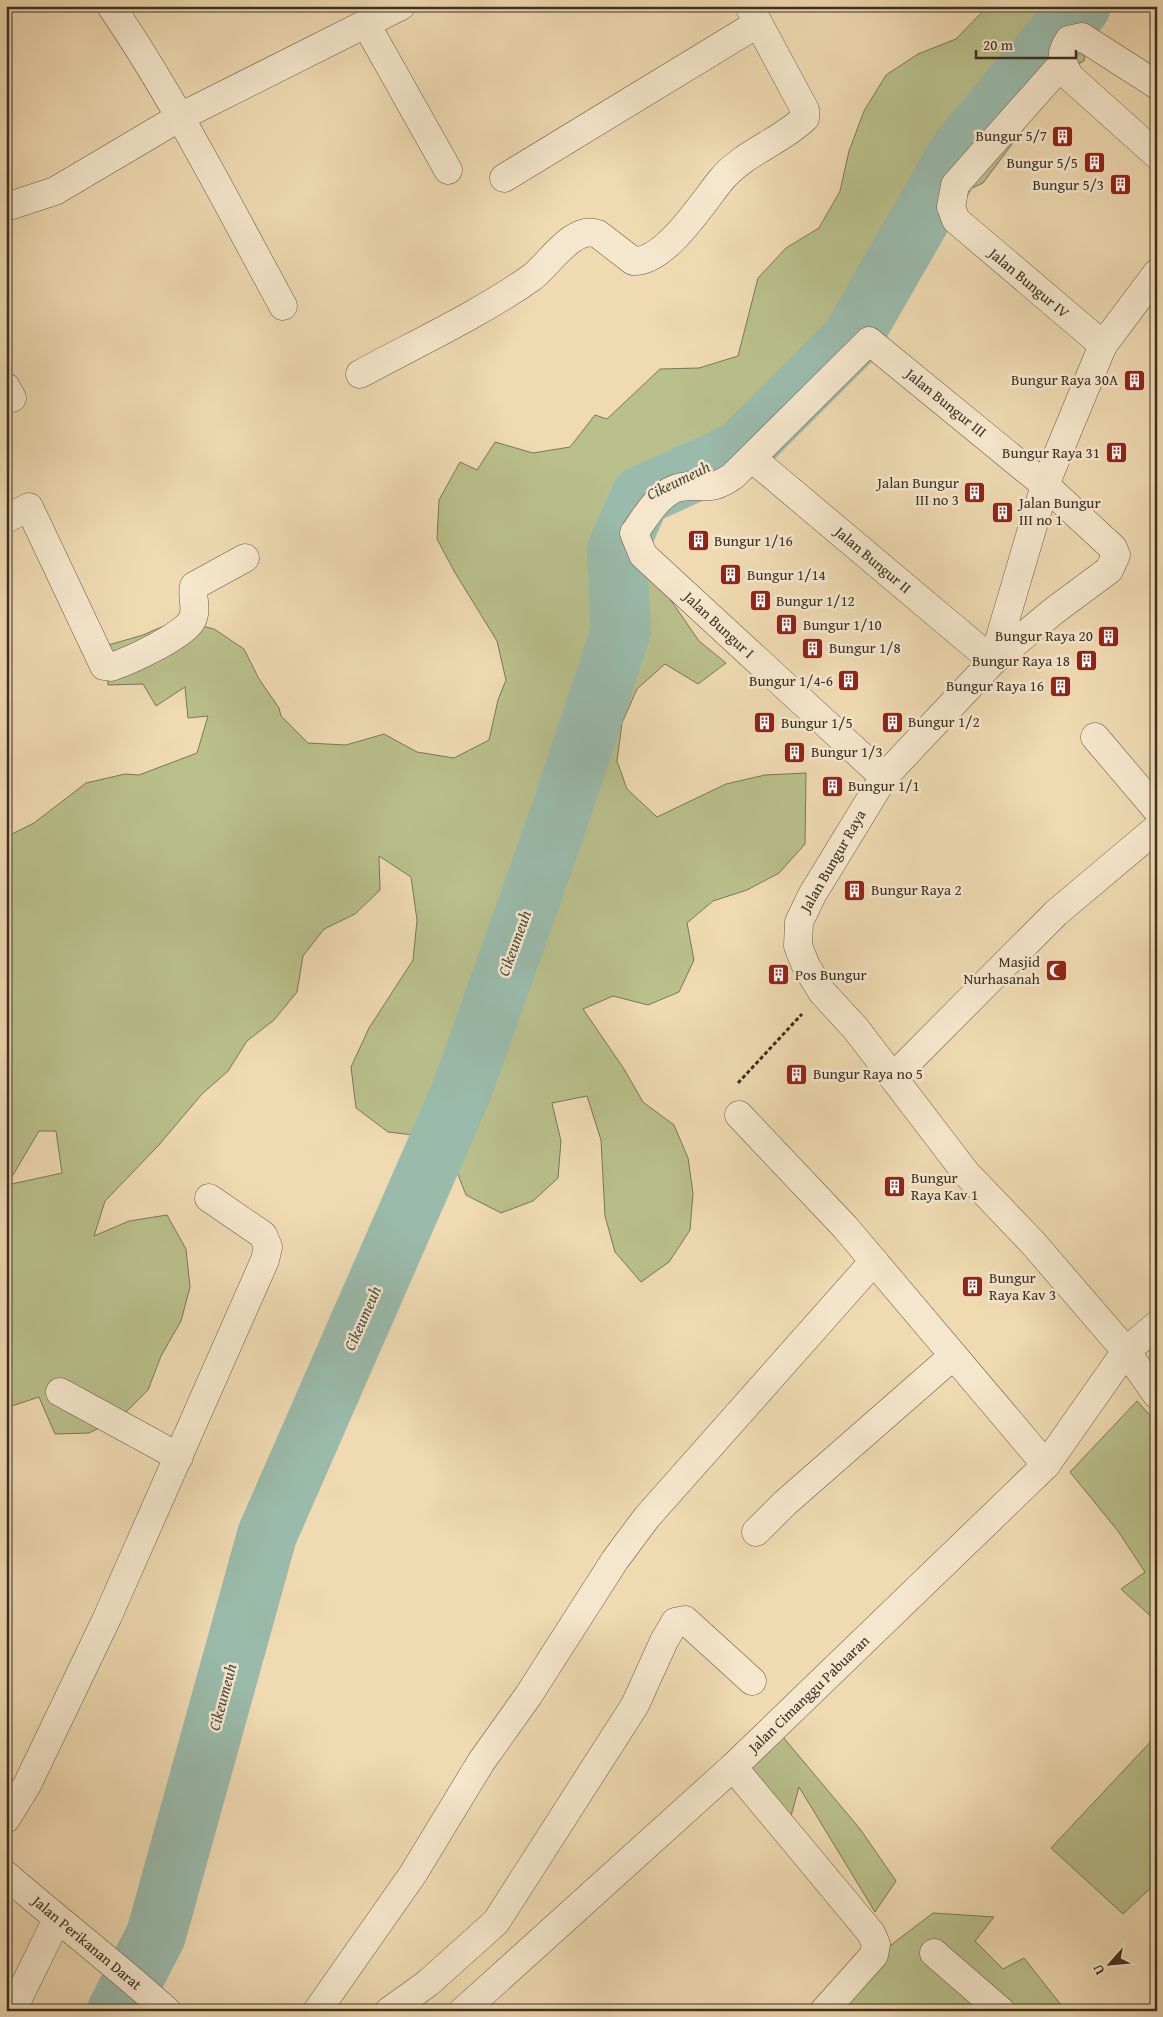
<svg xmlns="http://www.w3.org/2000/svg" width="1163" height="2017" viewBox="0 0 1163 2017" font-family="'Gentium Book Plus',serif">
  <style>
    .green { fill: #b9c08c; stroke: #7a7858; fill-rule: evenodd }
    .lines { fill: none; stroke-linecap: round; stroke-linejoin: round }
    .river { stroke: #9abbac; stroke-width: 60 }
    .minor-casing { stroke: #695a47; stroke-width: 29 }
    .tertiary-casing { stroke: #695a47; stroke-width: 29 }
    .path { stroke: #3c3023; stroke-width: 3; stroke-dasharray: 4 2.5; stroke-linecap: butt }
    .minor { stroke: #f5e7cd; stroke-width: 28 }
    .tertiary { stroke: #f5e7cd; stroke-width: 28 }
    .labels { text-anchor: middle; stroke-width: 5; stroke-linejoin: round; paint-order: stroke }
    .poi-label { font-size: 15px; fill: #3c3023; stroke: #f5e7cd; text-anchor: start }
    .street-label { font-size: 15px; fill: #3c3023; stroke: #f5e7cd }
    .water-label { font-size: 16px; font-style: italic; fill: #4f4c3e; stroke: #f5e7cd }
  </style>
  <rect width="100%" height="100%" fill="#efdab2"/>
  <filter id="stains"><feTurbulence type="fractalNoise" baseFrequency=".004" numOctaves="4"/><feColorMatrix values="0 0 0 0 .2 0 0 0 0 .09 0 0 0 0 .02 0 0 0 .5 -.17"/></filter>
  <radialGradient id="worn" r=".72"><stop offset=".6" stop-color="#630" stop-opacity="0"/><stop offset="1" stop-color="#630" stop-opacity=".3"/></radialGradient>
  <g class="green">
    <path d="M988,6h93l8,20 -5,35 -16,8 -85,114 -32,15 -32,20 -10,35 -4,40 -23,27 -35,16 3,5 -102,113 -111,64 33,81 29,42 27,22 -28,21 -33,-20 -28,25 -15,34 -5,38 10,28 30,28 69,-33 39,-9 41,-2 -1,71 -26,29 -32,17 -34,11 -26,22 7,37 -15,32 -31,13 -35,-9 -30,13 41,60 19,33 31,23 14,33 5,35 -3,37 -21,32 -28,20 -26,-30 -10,-36 -4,-76 -14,-44 -35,7 9,38 -3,37 -25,23 -32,12 -35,-18 -14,-36 -30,-23 -34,-4 -32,-24 -5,-41 18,-39 44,-68 4,-40 -6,-43 -32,-21 1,34 -25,24 -31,15 -21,27 -6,36 -23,28 -27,21 -19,30 -26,23 -44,52 -53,55 -11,35 35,-15 38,-6 19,34 4,38 -9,34 -20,35 -13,34 -27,27 -32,16 -34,1 -16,-37 -33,11v-571l28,-14 52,-40 39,-9 14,1 58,-22 11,-37 -20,2 -3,-31 -29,19 -13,-22 -35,1 -3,-39 38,-11 35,-15 36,9 30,20 15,30 20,29 2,8 27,27 38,2 38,-11 33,18 37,6 35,-18 9,-40 8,-20 -9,-39 -43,-70 -17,-32 2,-39 21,-38 17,8 18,-28 38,11 37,-6 25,-32 12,4 53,-50 39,-1 39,-12 20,-78 28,-30 33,-20 21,-37 9,-40 15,-40 22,-36 32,-21 38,-15zM39,1131h17l6,42 -55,12z"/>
    <path d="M1137,1401l20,22v199l-36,-33 24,-17 -27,-41 -48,-59z"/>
    <path d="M1157,1735v147l-34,32 -72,-66z"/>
    <path d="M783,1737l77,92 36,52 -21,31 -76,-125 -10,36 -46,-55z"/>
    <path d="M933,1913l61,4 -19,24 28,28 21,-11 37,47 -7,6h-229l7,-21z"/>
  </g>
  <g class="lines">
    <path class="river" d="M117,2011l39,-76 111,-400 195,-445 99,-278 60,-181 -4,-81 24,-54 99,-45 110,-110 110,-191 121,-144"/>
    <defs>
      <g id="minor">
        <path d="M111,6c65,96 117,199 172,300"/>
        <path d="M366,24l82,146"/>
        <path d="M1062,64l-107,121 -4,22 5,13 147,125"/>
        <path d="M1157,85l-75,-48 -13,3c-10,15 -8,22 1,37l87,78"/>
        <path d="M504,178l253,-154"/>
        <path d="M6,207l49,-16 125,-74 221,-111"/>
        <path d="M360,374c57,-31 118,-59 171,-96 17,-12 42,-54 67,-44l35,27c32,2 70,-59 88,-81 22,-27 59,-38 84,-62v-8l-56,-104"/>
        <path d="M6,387l6,11"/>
        <path d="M753,459l240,202 62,-51 54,-40 7,-15 -3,-7 -68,-63 -176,-144 -136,135c-25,17 -27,7 -52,11 -22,4 -35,30 -47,46l9,22 241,222"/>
        <path d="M6,519l23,-12 75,159 7,1c18,-6 73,-31 81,-47 6,-12 -1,-23 2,-34l51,-28"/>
        <path d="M1095,737l62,73"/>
        <path d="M893,1077l163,-164 101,-85"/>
        <path d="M739,1115l106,112 201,238"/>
        <path d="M1126,1351l-93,-108 -67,-70 -110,-144 -34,-37 -16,-26 -8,-20 1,-24 13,-27 72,-118 109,-116 52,-176 58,-140 54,-72"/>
        <path d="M60,1392l119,65"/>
        <path d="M756,1532l29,-29 168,-147"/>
        <path d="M733,1767l138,166 5,11 -2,11 -50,56"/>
        <path d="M6,1819l21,-34 80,-167 158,-358 3,-13 -5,-12 -54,-37"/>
        <path d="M934,1953l67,58"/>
        <path d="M12,2011l45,-92"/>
        <path d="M317,2011l96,-137 68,-112 47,-66 87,-136 32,-43 227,-256"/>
        <path d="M389,2011l39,-28 68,-61 139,-217 29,-64 11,-19 10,-2 67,61"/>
      </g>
      <g id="tertiary">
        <path d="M1126,1351l31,44"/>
        <path d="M6,1875c53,46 109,89 161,136"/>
        <path d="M463,2011l270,-244 313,-302 80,-114 31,-26"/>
      </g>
    </defs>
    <use href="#minor" class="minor-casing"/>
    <use href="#tertiary" class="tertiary-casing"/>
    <path class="path" d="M738,1083l64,-69"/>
    <use href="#minor" class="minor"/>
    <use href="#tertiary" class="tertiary"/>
  </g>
  <defs>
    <symbol id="building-square" viewBox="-11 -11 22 22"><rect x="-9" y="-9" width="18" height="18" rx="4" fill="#8f2418" stroke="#f5e7cd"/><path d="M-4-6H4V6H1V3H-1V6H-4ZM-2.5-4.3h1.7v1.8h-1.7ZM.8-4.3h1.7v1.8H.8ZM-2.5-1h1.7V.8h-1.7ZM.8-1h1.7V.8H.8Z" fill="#fff"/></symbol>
    <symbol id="mosque-square" viewBox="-11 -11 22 22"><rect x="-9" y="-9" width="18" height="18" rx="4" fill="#8f2418" stroke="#f5e7cd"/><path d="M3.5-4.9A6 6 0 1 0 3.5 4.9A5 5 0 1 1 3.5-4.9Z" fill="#fff"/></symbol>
  </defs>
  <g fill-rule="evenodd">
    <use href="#building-square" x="1050" y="124" width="25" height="25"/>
    <use href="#building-square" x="1082" y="150" width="25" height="25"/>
    <use href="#building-square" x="1108" y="172" width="25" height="25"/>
    <use href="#building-square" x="1122" y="368" width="25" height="25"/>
    <use href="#building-square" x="1104" y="440" width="25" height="25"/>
    <use href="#building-square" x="962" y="480" width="25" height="25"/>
    <use href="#building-square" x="990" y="500" width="25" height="25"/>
    <use href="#building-square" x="686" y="528" width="25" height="25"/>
    <use href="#building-square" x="718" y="562" width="25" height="25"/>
    <use href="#building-square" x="748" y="588" width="25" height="25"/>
    <use href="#building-square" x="774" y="612" width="25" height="25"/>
    <use href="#building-square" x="1096" y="624" width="25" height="25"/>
    <use href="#building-square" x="800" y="636" width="25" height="25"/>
    <use href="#building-square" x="1074" y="648" width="25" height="25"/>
    <use href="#building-square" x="836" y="668" width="25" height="25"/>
    <use href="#building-square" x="1048" y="674" width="25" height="25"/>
    <use href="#building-square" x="880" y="710" width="25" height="25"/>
    <use href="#building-square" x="752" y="710" width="25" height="25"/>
    <use href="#building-square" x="782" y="740" width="25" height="25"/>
    <use href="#building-square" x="820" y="774" width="25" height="25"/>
    <use href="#building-square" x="842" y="878" width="25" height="25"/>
    <use href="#mosque-square" x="1044" y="958" width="25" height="25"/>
    <use href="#building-square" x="766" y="962" width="25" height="25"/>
    <use href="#building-square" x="784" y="1062" width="25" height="25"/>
    <use href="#building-square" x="882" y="1174" width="25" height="25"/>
    <use href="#building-square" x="960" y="1274" width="25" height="25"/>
  </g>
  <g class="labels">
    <g class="poi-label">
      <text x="1047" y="141" text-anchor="end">Bungur 5/7</text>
      <text x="1078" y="168" text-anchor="end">Bungur 5/5</text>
      <text x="1104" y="190" text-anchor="end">Bungur 5/3</text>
      <text x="1118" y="385" text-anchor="end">Bungur Raya 30A</text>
      <text x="1100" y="458" text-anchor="end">Bungur Raya 31</text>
      <text x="959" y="488" text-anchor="end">Jalan Bungur<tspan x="959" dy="17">III no 3</tspan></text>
      <text x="1019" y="508">Jalan Bungur<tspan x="1019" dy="17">III no 1</tspan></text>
      <text x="714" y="546">Bungur 1/16</text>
      <text x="747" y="580">Bungur 1/14</text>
      <text x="776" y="606">Bungur 1/12</text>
      <text x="803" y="630">Bungur 1/10</text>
      <text x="1093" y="641" text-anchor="end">Bungur Raya 20</text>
      <text x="829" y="653">Bungur 1/8</text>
      <text x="1070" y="666" text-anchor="end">Bungur Raya 18</text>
      <text x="833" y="686" text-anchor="end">Bungur 1/4-6</text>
      <text x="1044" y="691" text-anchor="end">Bungur Raya 16</text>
      <text x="908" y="727">Bungur 1/2</text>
      <text x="781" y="728">Bungur 1/5</text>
      <text x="811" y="757">Bungur 1/3</text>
      <text x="848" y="791">Bungur 1/1</text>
      <text x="871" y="895">Bungur Raya 2</text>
      <text x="1040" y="967" text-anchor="end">Masjid<tspan x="1040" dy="17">Nurhasanah</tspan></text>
      <text x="795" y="980">Pos Bungur</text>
      <text x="813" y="1079">Bungur Raya no 5</text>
      <text x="911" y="1183">Bungur<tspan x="911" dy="17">Raya Kav 1</tspan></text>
      <text x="989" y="1283">Bungur<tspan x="989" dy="17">Raya Kav 3</tspan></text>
    </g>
    <g class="street-label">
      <text transform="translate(1029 283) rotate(40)" y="5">Jalan Bungur IV</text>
      <text transform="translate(946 403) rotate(39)" y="5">Jalan Bungur III</text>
      <text transform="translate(873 560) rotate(40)" y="5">Jalan Bungur II</text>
      <text transform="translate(719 625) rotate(43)" y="5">Jalan Bungur I</text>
      <text transform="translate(833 861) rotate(-60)" y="5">Jalan Bungur Raya</text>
      <text transform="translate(809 1694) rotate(-44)" y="5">Jalan Cimanggu Pabuaran</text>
      <text transform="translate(87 1943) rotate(40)" y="5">Jalan Perikanan Darat</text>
    </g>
    <g class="water-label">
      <text transform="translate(678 480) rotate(-26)" y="6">Cikeumeuh</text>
      <text transform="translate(514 943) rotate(-70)" y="6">Cikeumeuh</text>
      <text transform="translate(362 1318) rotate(-66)" y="6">Cikeumeuh</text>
      <text transform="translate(222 1697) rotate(-75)" y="6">Cikeumeuh</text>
    </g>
  </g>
  <rect width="1163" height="2017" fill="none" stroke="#efdab2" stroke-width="25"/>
  <rect x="8" y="8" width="1148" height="2002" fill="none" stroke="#3c3023" stroke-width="2.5"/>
  <rect x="12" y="12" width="1138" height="1992" fill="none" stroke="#3c3023"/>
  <g transform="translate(1110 1964) rotate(243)" stroke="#f5e7cd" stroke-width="4" paint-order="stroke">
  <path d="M0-4L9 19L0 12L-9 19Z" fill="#3c3023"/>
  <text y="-8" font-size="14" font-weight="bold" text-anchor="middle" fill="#3c3023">U</text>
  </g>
  <path d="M976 50v8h100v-8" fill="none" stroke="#3c3023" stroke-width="2.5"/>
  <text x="983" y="50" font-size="15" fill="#3c3023" stroke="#f5e7cd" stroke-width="4" paint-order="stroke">20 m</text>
  <rect width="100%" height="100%" filter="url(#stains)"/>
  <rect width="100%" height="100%" fill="url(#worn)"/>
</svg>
